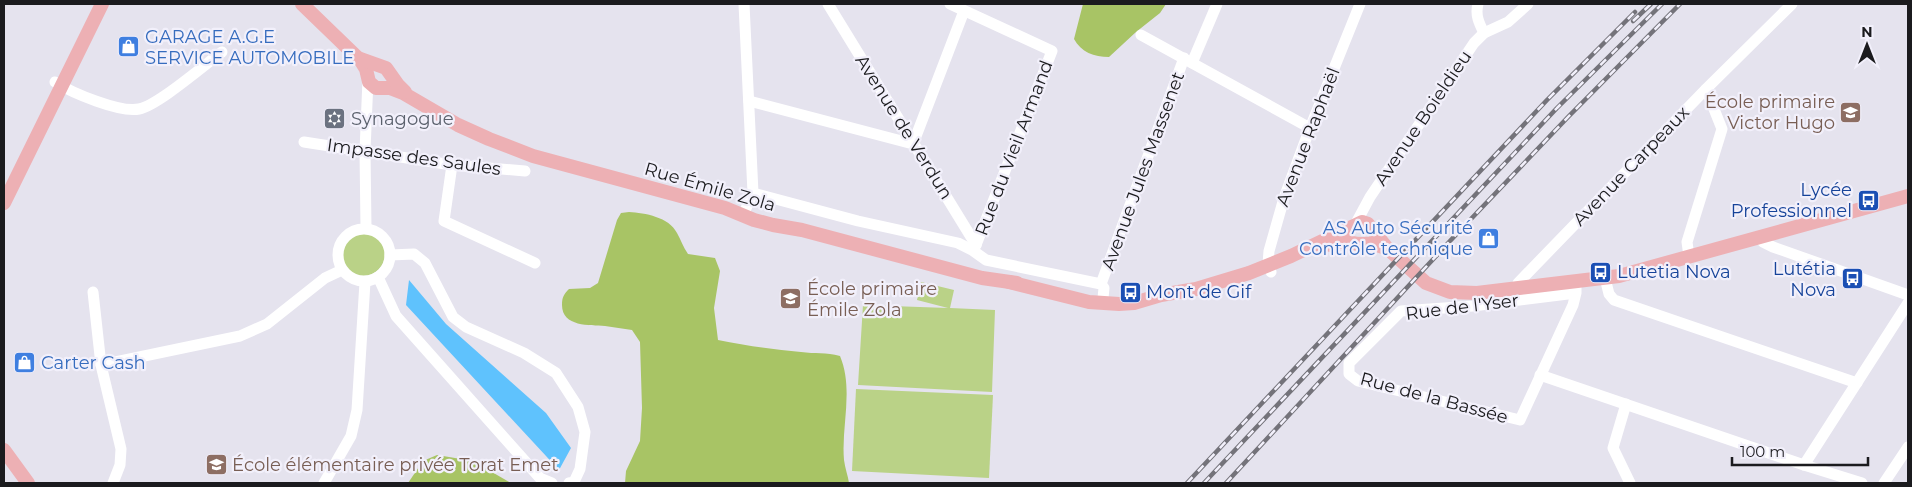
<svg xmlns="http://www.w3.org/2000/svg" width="1912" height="487" viewBox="0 0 1912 487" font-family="Montserrat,sans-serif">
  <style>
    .green { fill: #bad287 }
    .forest { fill: #a8c465 }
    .water { fill: #5fc2fd }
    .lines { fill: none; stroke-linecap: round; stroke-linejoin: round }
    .minor { stroke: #fff; stroke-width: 11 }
    .major { stroke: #edb0b4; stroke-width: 14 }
    .rail-casing { stroke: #74737a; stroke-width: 4.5 }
    .rail { stroke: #f2f0fb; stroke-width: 2.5; stroke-dasharray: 8; stroke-linecap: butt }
    .labels { text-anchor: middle; stroke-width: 4.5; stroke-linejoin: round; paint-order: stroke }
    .shop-label { font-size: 18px; fill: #366cbe; stroke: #f2f0fb; text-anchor: start }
    .education-label { font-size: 18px; fill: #785e54; stroke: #f2f0fb; text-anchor: start }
    .street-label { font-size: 18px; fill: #1b1b1e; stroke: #f2f0fb }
    .worship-label { font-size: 18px; fill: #5b616d; stroke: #f2f0fb; text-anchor: start }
    .transit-label { font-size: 18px; fill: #164399; stroke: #f2f0fb; text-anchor: end }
  </style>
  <rect width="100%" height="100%" fill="#e5e3ee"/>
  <g class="green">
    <circle cx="363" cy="254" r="22"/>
    <path d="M921,282l33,8 -4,18 45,2 -3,82 -134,-7 5,-80 85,3 -31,-8z"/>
    <path d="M856,389l137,6 -4,83 -137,-7z"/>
  </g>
  <g class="forest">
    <path d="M1083,4h83l-6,9 -24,19 -27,25c-15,0 -28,-5 -35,-18z"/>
    <path d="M629,212c16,1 40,5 48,21 4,7 6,14 11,21l27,4 5,13 -6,37 4,32c28,6 55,9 83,12 14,2 25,0 39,4 14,34 1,70 4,104 1,8 4,16 5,23h-224l1,-12 14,-30 2,-33 -2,-66 -8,-12c-9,-1 -18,-3 -27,-4 -15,-1 -43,1 -43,-21 0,-8 2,-11 7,-16l21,-1 8,-5 19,-63 4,-7z"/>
    <path d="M437,455l36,6 38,22h-103l15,-22z"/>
  </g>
  <path class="water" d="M409,280l37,44 100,89 25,35 -12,22 -153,-165z"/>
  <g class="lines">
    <g class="minor">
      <path d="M828,4l148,241 -3,3"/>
      <path d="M950,4l102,47 -76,194"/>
      <path d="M1478,4c-3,11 1,19 6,29"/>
      <path d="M1141,35l169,93"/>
      <path d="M1192,63l25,-59"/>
      <path d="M55,82c17,11 65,31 84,27 19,-4 64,-43 83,-57"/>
      <path d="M749,101l164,43 51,-133"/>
      <path d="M304,142l148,23 73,6"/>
      <path d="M452,165l-8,56 91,42"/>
      <path d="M753,193l105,28 100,22 14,7 14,10 115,24 3,4 -1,10 -4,5"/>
      <path d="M743,215l10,-22 -9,-189"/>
      <path d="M1356,223l14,-26 104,-154 10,-10 24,-11 20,-18"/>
      <path d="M366,228l-1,-77 3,-72"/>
      <circle cx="364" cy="255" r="26"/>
      <path d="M1761,236l2,6 10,5 135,48"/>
      <path d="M390,255l24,-1 11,9 28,54 13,10 58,26 32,20 22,34 7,25 -5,37 -6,13 -5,1"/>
      <path d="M1689,256l-2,-14 35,-113 -16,-40"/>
      <path d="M1271,272l-3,-8 1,-13 15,-53 26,-70 50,-124"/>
      <path d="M378,277l18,39 144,162 12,5"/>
      <path d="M1605,278l4,16 5,6 243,83"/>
      <path d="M1576,282v11l-3,12 -53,115 -162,-39 -9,-7v-11l52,-52 72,-5 103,-13"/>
      <path d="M1101,284l83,-226"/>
      <path d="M1516,289l2,-6 188,-194 86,-85"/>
      <path d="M93,292l8,73 20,84 -1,16 -7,18"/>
      <path d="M101,365l139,-29 27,-12 58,-46 17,-8"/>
      <path d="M1540,375l264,90 58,18"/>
      <path d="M1626,404l-13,44 17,35"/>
      <path d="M1804,465l104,-162"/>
      <path d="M324,483l27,-47 6,-26 8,-128"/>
      <path d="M1884,483l24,-36"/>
    </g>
    <g class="major">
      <path d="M302,4l59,57 5,8 3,13 7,6h14l13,5 55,32 31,14 44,17 192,52 29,12 19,5 29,5 180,48 35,5"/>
      <path d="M358,58l28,10 12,17 7,7"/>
      <path d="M4,203l98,-199"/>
      <path d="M1330,245c15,-7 18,-1 32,-1 9,-1 15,0 24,4"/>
      <path d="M1009,282l80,20 30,2 15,-1 27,-8 35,-6 53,-16 42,-17 71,-34 6,2 19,24 39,35 24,9 27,1 142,-17 289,-80"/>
      <path d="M4,450l24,33"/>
    </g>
    <defs>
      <g id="rail">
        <path d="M1633,21l18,-17"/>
        <path d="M1187,483l360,-383 88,-88"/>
        <path d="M1204,483l353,-375 105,-104"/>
        <path d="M1226,483l224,-242 119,-125 111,-112"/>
      </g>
    </defs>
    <use href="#rail" class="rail-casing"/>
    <use href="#rail" class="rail"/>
  </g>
  <defs>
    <symbol id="shop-square" viewBox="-11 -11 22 22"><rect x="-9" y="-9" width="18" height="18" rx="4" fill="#3f7fe0" stroke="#f2f0fb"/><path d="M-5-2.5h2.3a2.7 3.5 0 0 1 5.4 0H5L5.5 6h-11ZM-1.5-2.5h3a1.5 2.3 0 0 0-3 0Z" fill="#fff"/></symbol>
    <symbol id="school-square" viewBox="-11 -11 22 22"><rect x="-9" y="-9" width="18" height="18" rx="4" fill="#8d6e63" stroke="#f2f0fb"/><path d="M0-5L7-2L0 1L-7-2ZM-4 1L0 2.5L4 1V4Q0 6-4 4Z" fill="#fff"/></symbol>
    <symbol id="synagogue-square" viewBox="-11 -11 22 22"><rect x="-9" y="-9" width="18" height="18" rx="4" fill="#6b7280" stroke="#f2f0fb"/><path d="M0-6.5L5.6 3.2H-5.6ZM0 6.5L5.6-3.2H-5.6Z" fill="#fff"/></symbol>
    <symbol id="bus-square" viewBox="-11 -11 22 22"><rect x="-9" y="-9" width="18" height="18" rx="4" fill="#1a4fb4" stroke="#f2f0fb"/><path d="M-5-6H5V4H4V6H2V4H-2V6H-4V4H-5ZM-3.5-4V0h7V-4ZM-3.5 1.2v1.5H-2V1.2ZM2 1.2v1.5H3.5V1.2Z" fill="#fff"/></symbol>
  </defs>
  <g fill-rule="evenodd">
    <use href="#shop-square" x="116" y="34" width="25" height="25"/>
    <use href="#school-square" x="1838" y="100" width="25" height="25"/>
    <use href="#synagogue-square" x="322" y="106" width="25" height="25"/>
    <use href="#bus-square" x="1856" y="188" width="25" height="25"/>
    <use href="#shop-square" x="1476" y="226" width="25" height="25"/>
    <use href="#bus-square" x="1588" y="260" width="25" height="25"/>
    <use href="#bus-square" x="1840" y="266" width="25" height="25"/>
    <use href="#bus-square" x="1118" y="280" width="25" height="25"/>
    <use href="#school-square" x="778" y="286" width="25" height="25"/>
    <use href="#shop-square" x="12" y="350" width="25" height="25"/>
    <use href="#school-square" x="204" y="452" width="25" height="25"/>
  </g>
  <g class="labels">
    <g class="shop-label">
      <text x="145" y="43">GARAGE A.G.E<tspan x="145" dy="21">SERVICE AUTOMOBILE</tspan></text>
      <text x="1473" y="234" text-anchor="end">AS Auto Sécurité<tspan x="1473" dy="21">Contrôle technique</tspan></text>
      <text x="41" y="369">Carter Cash</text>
    </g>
    <g class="education-label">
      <text x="1835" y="108" text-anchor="end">École primaire<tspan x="1835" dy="21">Victor Hugo</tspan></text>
      <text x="807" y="295">École primaire<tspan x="807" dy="21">Émile Zola</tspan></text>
      <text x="232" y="471">École élémentaire privée Torat Emet</text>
    </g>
    <g class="street-label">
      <text transform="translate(1423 118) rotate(-56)" y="6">Avenue Boieldieu</text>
      <text transform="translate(904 127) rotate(58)" y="6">Avenue de Verdun</text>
      <text transform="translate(1308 137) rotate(-69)" y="6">Avenue Raphaël</text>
      <text transform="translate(1014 148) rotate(-69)" y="6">Rue du Vieil Armand</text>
      <text transform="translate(414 157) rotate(8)" y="6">Impasse des Saules</text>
      <text transform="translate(1631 166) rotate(-46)" y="6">Avenue Carpeaux</text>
      <text transform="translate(1143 171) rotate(-70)" y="6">Avenue Jules Massenet</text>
      <text transform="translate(710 187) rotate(16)" y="6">Rue Émile Zola</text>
      <text transform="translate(1462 307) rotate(-7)" y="6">Rue de l'Yser</text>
      <text transform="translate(1434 398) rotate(15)" y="6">Rue de la Bassée</text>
    </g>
    <g class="worship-label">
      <text x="351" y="125">Synagogue</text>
    </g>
    <g class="transit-label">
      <text x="1852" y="196">Lycée<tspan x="1852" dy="21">Professionnel</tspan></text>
      <text x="1836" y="275">Lutétia<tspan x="1836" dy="21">Nova</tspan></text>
      <text x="1617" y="278" text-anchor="start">Lutetia Nova</text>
      <text x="1146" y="298" text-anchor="start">Mont de Gif</text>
    </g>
  </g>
  <rect width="1912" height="487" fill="none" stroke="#1b1b1e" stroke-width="10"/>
  <g transform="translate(1867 45)" stroke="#f2f0fb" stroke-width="4" paint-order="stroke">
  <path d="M0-4L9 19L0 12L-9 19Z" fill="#1b1b1e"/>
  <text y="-8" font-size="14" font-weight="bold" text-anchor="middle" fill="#1b1b1e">N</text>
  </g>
  <path d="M1732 457v8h136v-8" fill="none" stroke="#1b1b1e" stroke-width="2.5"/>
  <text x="1740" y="457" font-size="15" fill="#1b1b1e" stroke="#f2f0fb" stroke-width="4" paint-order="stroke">100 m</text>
</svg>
